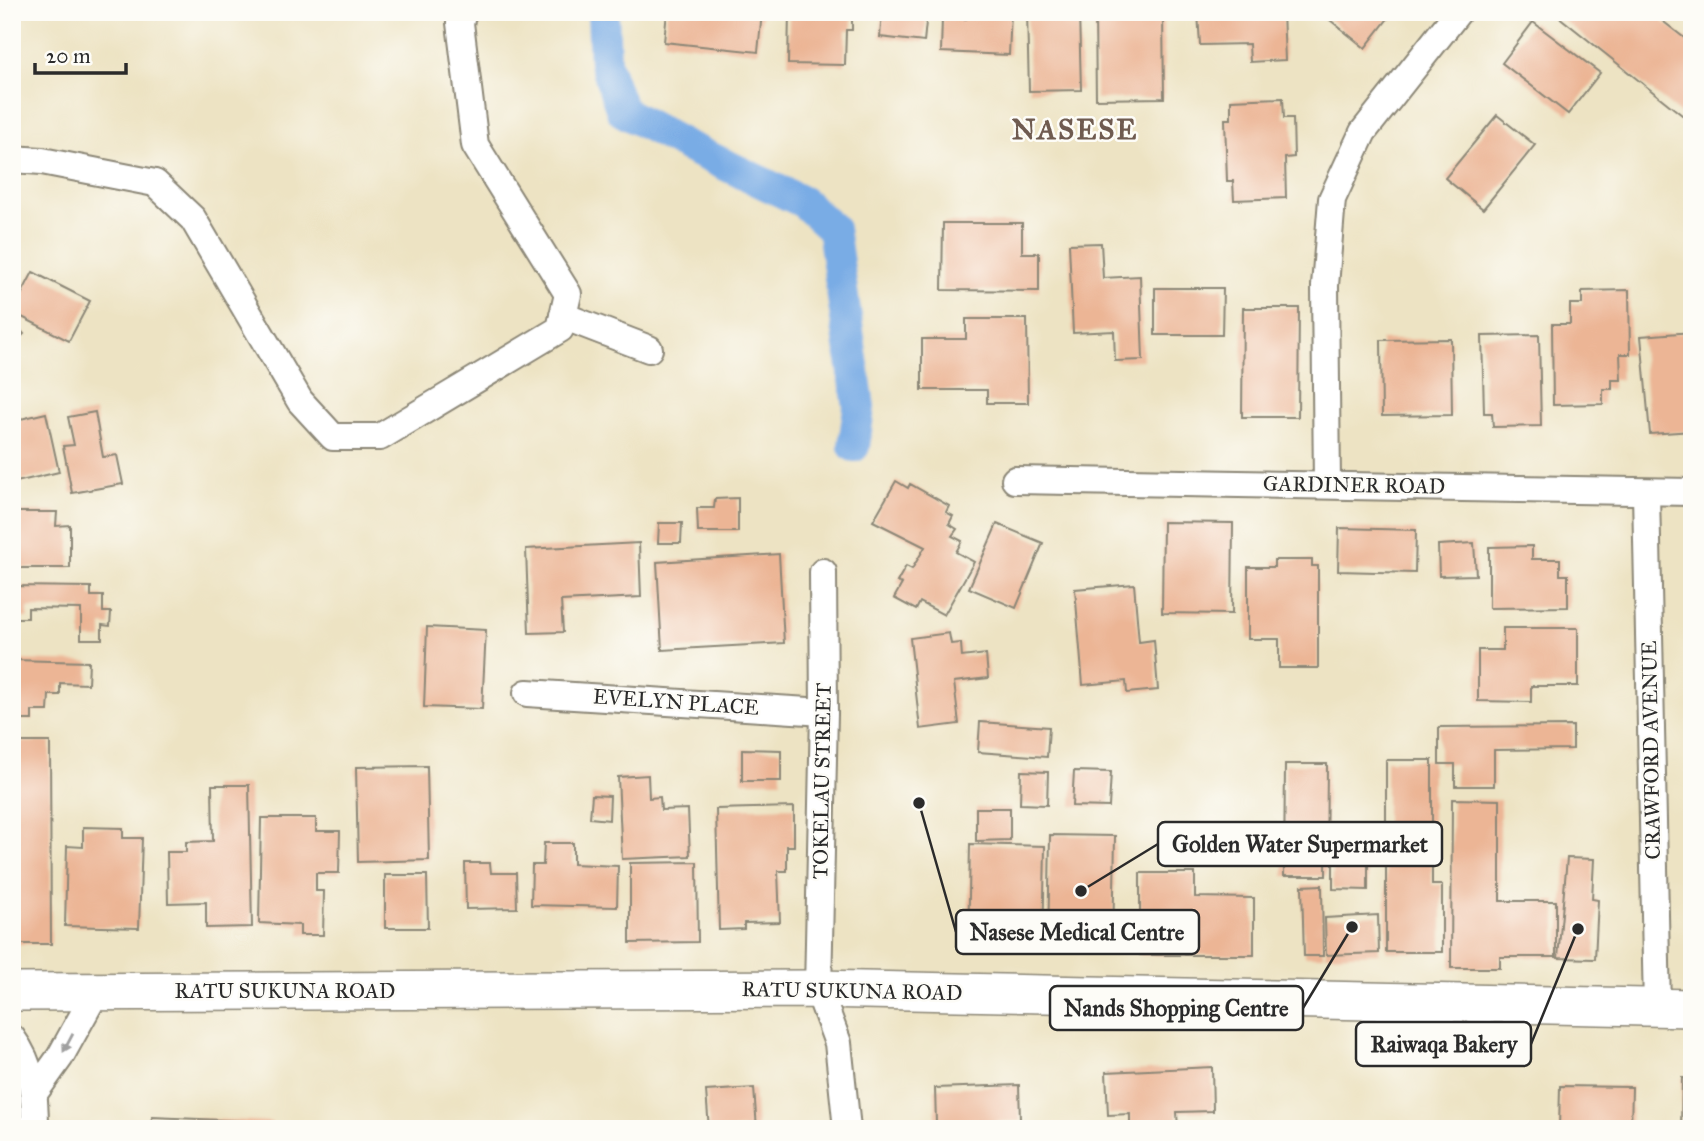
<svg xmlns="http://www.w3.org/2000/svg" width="1704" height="1141" viewBox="0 0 1704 1141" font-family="'IM FELL Great Primer',serif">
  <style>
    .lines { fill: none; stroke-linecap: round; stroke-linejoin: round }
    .canal { stroke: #79ace5; stroke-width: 32 }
    .building { fill: #ecb595 }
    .minor-casing { stroke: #8c8777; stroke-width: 30 }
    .secondary-casing { stroke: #8c8777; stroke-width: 40 }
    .minor { stroke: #fff; stroke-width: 26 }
    .secondary { stroke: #fff; stroke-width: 37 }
    .oneway { fill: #a0a0a0 }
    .labels { text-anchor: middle; stroke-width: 5; stroke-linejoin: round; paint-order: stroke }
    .street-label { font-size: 21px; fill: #2b2b2b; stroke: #fdfcf7 }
    .district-label { font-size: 28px; font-weight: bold; letter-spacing: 2px; fill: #6f5b50; stroke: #fdfcf7 }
    .leader { fill: none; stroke: #2b2b2b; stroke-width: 2.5 }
    .callout-dot { fill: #2b2b2b; stroke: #fdfcf7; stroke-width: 2.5 }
    .callout { fill: #fdfcf7; stroke: #2b2b2b; stroke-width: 2.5 }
    .callout-label { font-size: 23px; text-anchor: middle; font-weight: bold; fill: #2b2b2b }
  </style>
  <rect width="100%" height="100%" fill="#fdfcf7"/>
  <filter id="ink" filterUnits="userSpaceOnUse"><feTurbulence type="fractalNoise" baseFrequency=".0143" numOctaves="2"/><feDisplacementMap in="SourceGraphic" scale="14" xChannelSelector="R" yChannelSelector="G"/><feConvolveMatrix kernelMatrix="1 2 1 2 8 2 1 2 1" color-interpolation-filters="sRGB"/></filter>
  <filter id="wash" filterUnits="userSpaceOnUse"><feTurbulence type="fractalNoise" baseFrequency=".00686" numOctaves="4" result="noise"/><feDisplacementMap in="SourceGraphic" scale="28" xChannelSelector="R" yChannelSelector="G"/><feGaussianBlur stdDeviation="1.57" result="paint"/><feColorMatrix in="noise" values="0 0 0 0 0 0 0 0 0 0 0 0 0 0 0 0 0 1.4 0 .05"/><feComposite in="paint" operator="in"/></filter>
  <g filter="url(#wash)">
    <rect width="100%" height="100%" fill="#ede3c3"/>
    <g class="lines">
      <path class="canal" d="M603,12l2,51 17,48 64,35 117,56 30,27 26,178 -5,39"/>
    </g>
    <g id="blocks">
      <g class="building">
        <path d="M667,12h95l-4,40 -94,-10z"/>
        <path d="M789,12l63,2v16h-6l-1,35 -57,-1z"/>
        <path d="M882,12h45l-3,30 -44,-5z"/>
        <path d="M966,12h45l-2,43 -68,-3 1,-34 24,1z"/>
        <path d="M1027,12h52l2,78 -52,1z"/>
        <path d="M1095,12h68l1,86 -68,1z"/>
        <path d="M1198,12h85l2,48 -35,2 -1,-18 -49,1z"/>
        <path d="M1320,12h73l-28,36z"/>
        <path d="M1553,12h98l41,32v79z"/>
        <path d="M1533,22l67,51 -32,41 -66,-51z"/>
        <path d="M1283,98l1,20h9l1,39 -9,1 1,40 -52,2 -1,-19h-6l-2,-62h6v-19z"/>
        <path d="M1497,115l38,30 -52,64 -38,-31z"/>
        <path d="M943,223h79v30h17v38l-97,-1z"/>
        <path d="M1101,243l2,35 37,-2 3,84 -28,1 -1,-30 -41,2 -4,-89z"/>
        <path d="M33,272l57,29 -21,40 -57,-29z"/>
        <path d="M1155,288h68l-1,47h-67z"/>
        <path d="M1629,290l1,64h-10l1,26h-9v9h-9v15l-50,1 -1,-81h18v-20h12v-13z"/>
        <path d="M1243,308h56l-1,109h-56z"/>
        <path d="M966,319h61l1,84h-41v-13h-65v-51h44z"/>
        <path d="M12,321l12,13 -12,11z"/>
        <path d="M1692,332v99l-42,3 -9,-98z"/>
        <path d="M1539,335l2,91 -48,1 -1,-14h-8l-2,-77z"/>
        <path d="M1451,339l1,76 -70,1 -1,-76z"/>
        <path d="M95,412l8,45 14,-2 6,29 -51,9 -9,-47 11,-1 -6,-28z"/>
        <path d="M46,413l13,59 -47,11v-62z"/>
        <path d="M896,481l12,7 2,-4 39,22 -3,6 7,4 -4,8 8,5 -5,7 10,5 -6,11 18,10 -30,53 -24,-13 -4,8 -22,-12 8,-14 -5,-2 9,-16 6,3 13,-22 -52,-26z"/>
        <path d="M738,498v34h-40l-1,-24h17l1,-9z"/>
        <path d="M12,512h45l-1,14 14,-1v43h-58z"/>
        <path d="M1163,522l70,1 -1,91 -70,-1z"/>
        <path d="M659,523h23l-1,20h-23z"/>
        <path d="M997,524l46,19 -27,65 -47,-20z"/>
        <path d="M1339,528l77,2 -1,43 -77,-2z"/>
        <path d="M639,543l2,54 -80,4 2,31 -34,1 -3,-84z"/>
        <path d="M1474,543l2,32 -37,1 -1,-31z"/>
        <path d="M1532,546v13h28v16h8v32l-79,1v-61z"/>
        <path d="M779,554l5,89 -122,7 -5,-88z"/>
        <path d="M1274,560h38v6h6v102h-39v-29h-31v-72h26z"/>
        <path d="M1134,584l5,58 15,-2 4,50 -31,3 -1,-12 -43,4 -8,-96z"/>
        <path d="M12,586l79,1v9h12v16h8l-1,14 -8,-1v14h-21v-30l-53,-1v10h-16z"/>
        <path d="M427,627l59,3 -4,79 -58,-2z"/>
        <path d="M1503,628h75v58h-47v16l-53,-1v-51h25z"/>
        <path d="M949,633l2,11 10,-1 1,14 24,-3 2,24 -34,4 5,42 -39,5 -10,-91z"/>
        <path d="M13,660l76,2 -1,22 -28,-1v12h-11l-1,16h-16v9h-20z"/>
        <path d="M980,722l69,5 -2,30 -69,-5z"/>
        <path d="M1573,726v23l-79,1v36h-39v-22h-16v-37z"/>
        <path d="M12,742h38l1,202h-39z"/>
        <path d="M742,749l39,1v31h-39z"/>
        <path d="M1386,760h46v125h10v67h-56z"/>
        <path d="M1285,764h42l-1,112h-42z"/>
        <path d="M427,766l2,94 -71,2 -2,-95z"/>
        <path d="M1021,771l27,1 -1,33 -27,-1z"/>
        <path d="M1074,771l37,1 -2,35 -37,-1z"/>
        <path d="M648,775l1,23 11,-1 1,13 27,-1 2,47 -68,3 -4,-82z"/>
        <path d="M212,785h37l3,142 -46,1v-26l-38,1 -1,-51h19v-10l27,-1z"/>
        <path d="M592,795l18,1 -1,24 -19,-2z"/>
        <path d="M1452,799l48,1v101h56v56h-56v11h-49z"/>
        <path d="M794,807v39h-7v25h-9l2,51 -36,1v6l-25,1 -3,-121z"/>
        <path d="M976,808h34v32l-34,1z"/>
        <path d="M261,818h55v13h24l-1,42h-23v18h8l-1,44h-23v-10l-41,-2z"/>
        <path d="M83,827l40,1v10h19l-3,90 -74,-2 2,-80 16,1z"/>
        <path d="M1050,835l65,1 -2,111 -65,-1z"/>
        <path d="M1333,839h35v51l-35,-1z"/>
        <path d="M544,843h29v21l45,2 -1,41 -86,-2 1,-40h11z"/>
        <path d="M970,844l75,2 -2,103 -75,-1z"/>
        <path d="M1567,858l27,1 -2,40 6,1 -3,59 -37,-1z"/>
        <path d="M697,862l1,80 -68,1v-80z"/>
        <path d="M465,863h25l1,10h25l1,35 -51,1z"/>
        <path d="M1140,873h55v24l59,1v57h-114z"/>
        <path d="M385,875h42l1,53h-43z"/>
        <path d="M1322,885l1,71h-19l-2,-70z"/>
        <path d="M1378,915l1,38 -53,2 -1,-37z"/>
        <path d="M1212,1067l1,44 -36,1 1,17h-48v-15l-22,1 -2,-43z"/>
        <path d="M1682,1078h10v51h-11z"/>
        <path d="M1019,1085l1,36 -84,2 -1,-35z"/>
        <path d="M1560,1086l72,1 -1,42h-72z"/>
        <path d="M754,1088l3,41h-48l-3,-38z"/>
        <path d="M152,1117l120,5v7h-121z"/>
      </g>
    </g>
  </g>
  <g filter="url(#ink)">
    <use href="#blocks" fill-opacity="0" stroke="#8c8777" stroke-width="2"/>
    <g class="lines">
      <defs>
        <g id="minor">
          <path d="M12,159l30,2 113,22 38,36 107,182 33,36h47l180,-108 8,-35 -93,-149 -15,-122 3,-11"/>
          <path d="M563,316l86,33"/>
          <path d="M1015,480l677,12"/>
          <path d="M1327,484l-2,-198 7,-87 31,-67 95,-120"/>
          <path d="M1646,493l11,515"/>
          <path d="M823,572l1,140 -6,277 20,54 9,86"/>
          <path d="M527,693l297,19"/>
          <path d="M12,1038c21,28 23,56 23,91"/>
          <path d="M35,1092l25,-35 36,-65"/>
        </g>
        <path id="secondary" d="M12,992l806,-3 874,19"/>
      </defs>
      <use href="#minor" class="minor-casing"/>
      <use href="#secondary" class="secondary-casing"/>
      <use href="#minor" class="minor"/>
      <use href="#secondary" class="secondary"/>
    </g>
    <defs><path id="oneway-solid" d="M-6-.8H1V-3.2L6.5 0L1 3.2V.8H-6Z" transform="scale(1.75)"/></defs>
    <use class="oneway" href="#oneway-solid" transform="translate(68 1043) rotate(118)"/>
  </g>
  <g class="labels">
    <g class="street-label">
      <text transform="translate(1354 485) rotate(1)" y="7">GARDINER ROAD</text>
      <text transform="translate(676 702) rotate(4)" y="7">EVELYN PLACE</text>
      <text transform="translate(1651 750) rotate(-91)" y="7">CRAWFORD AVENUE</text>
      <text transform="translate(822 781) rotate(-89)" y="7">TOKELAU STREET</text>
      <text x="285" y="998">RATU SUKUNA ROAD</text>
      <text transform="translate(852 991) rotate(1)" y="7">RATU SUKUNA ROAD</text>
    </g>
    <g class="district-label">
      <text x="1075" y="139">NASESE</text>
    </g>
  </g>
  <path class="leader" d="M1081 891L1158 844M919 803L956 932M1352 927L1303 1008M1578 929L1531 1044"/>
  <g class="callout-dot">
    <circle cx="1081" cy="891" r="7"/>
    <circle cx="919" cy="803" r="7"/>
    <circle cx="1352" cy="927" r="7"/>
    <circle cx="1578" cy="929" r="7"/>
  </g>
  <g class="callout">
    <rect x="1158" y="822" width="284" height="44" rx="7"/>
    <rect x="956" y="910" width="243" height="44" rx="7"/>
    <rect x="1050" y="986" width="253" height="44" rx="7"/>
    <rect x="1356" y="1022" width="175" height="44" rx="7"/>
  </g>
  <g class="callout-label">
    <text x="1300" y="852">Golden Water Supermarket</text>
    <text x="1077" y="940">Nasese Medical Centre</text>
    <text x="1176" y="1016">Nands Shopping Centre</text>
    <text x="1444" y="1052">Raiwaqa Bakery</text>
  </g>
  <rect width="1704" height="1141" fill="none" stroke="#fdfcf7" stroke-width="42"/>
  <path d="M35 63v10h91v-10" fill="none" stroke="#2b2b2b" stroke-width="3.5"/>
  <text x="46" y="63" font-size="21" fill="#2b2b2b" stroke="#fdfcf7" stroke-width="5" paint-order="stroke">20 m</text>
</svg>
